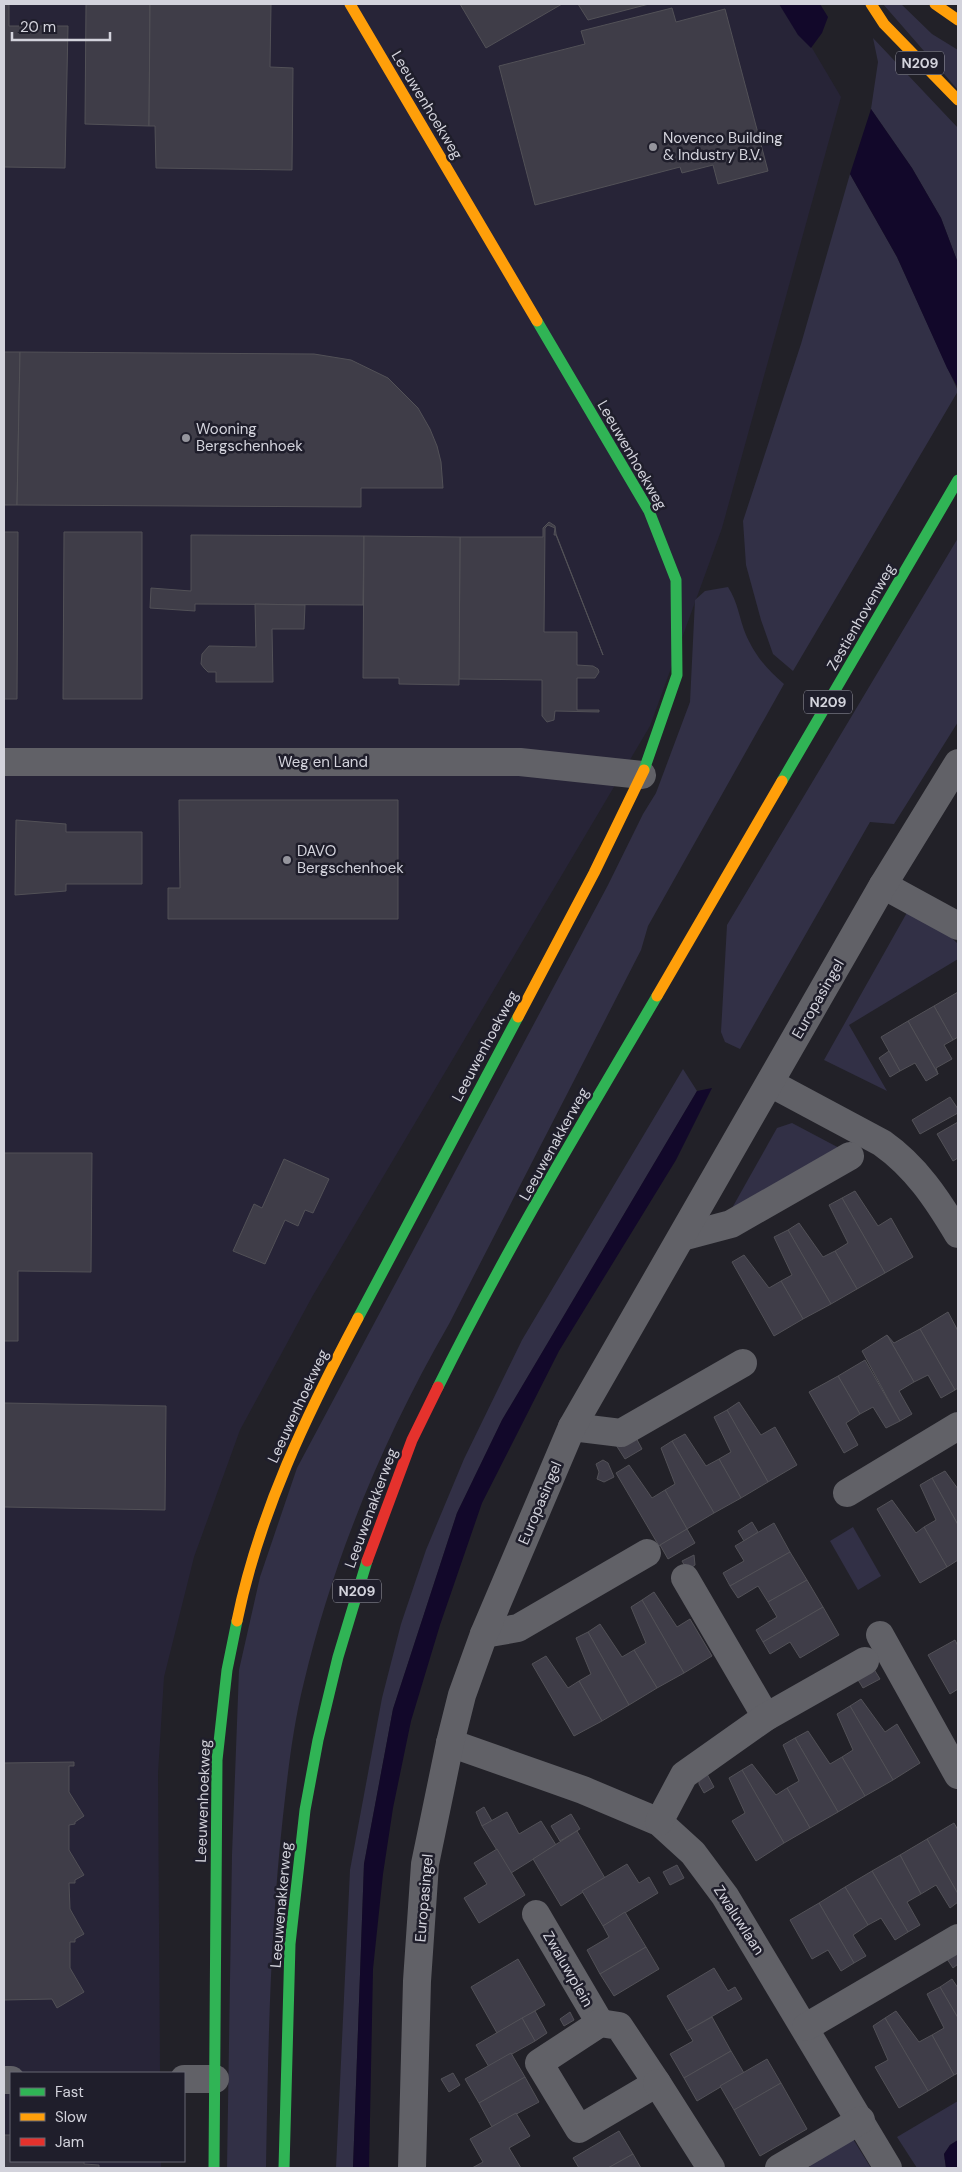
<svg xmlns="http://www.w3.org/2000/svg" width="962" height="2172" viewBox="0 0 962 2172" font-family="'DM Sans',sans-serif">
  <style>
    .built { fill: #272437 }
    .green { fill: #323046 }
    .water { fill: #12082a }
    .building { fill: #3f3d48; stroke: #525157 }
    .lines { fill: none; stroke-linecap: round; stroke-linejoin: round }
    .street { stroke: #616167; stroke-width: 28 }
    .fast { stroke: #30b455; stroke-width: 11 }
    .slow { stroke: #ff9f0a; stroke-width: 11 }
    .jam { stroke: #e5322d; stroke-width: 11 }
    .poi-dot { fill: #95959d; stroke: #1f1e2b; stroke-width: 2 }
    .labels { text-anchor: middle; stroke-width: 5; stroke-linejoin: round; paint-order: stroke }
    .shield { fill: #1f1e2b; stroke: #9d9da7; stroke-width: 1 }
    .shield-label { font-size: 14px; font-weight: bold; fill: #d3d3dc }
    .street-label { font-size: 15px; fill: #d3d3dc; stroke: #1f1e2b }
    .poi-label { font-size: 15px; fill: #d3d3dc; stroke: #1f1e2b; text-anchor: start }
  </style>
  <rect width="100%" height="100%" fill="#222128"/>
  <path class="built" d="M4,4h782l55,93 -119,431 -72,198 -338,571 -72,133 -46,127 -30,120 -6,96 2,300h-149v88h150v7h-157z"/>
  <g class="green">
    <path d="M883,4h18l31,30 26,16v40z"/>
    <path d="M873,38l85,90v135l-17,-45 -29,-50 -41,-59 7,-47z"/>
    <path d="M850,174l47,83 61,134 -165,280 -20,-17 -12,-34 -15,-55 -3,-44 58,-177z"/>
    <path d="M958,538v184l-64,102 -24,-2 -130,227 -15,-7 -4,-10 6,-107z"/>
    <path d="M728,587c10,15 11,31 18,48 10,22 20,33 38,49l-136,242 -7,24 -192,374c-64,111 -115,232 -145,358 -11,44 -16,89 -21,134 -13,117 -15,235 -17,352h-39l5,-313 7,-185 21,-93 37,-109 311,-583 35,-71 13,-21 34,-91 5,-102 10,-9z"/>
    <path d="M909,909l39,25 10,10v15l-109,66 38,66 -63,-31z"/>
    <path d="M683,1069l14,22 -195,329 -45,93 -64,196 -29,155 -11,304h-17l14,-298 32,-172 19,-74 25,-74 38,-91 58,-119z"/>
    <path d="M792,1123l51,27 -116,67 50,-89z"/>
    <path d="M853,1527l28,49 -23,14 -28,-49z"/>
    <path d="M958,2101v39l-8,5 -6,9 2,14h-29l-20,-31z"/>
    <path d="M853,2139l18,29h-60l-3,-5z"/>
  </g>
  <g class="water">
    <path d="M779,4h41l8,13 -6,16 -11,15 -13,-13z"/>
    <path d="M871,109l41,59 29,50 17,45v125l-11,-20 -50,-111 -47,-83z"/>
    <path d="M712,1088l-36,72 -117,191 -77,152 -42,122 -29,96 -18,87 -10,66 -10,95 -4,199h-16l11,-304 29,-155 64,-196 45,-93 195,-329z"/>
    <path d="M958,2140v28h-12l-2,-14 6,-9z"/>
  </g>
  <g class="building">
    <path d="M4,4h5v22h59l-3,142 -61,-1z"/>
    <path d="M86,4h64l-1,122 -64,-2z"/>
    <path d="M150,4h121l-1,63 23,1 -1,102 -136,-2 -1,-42h-6z"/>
    <path d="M460,4h102l-76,44z"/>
    <path d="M578,4h71l-61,16z"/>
    <path d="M672,8l4,14 49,-13 43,162 -50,13 -5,-19 -31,8 -2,-6 -145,38 -36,-139 86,-22 -4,-13z"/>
    <path d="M4,352h16l-3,153h-13z"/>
    <path d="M20,352l294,2 37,6 37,18 30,30 12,21 7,17 4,16 2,26h-82v19l-344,-2z"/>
    <path d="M549,522l6,4 1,8 47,121 -47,-120h-2l1,-7 -7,-3 -3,3 -1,104h33v33l16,1 5,3 1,3 -4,6h-18v32h22v2l-44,-1 -1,9 -7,2 -5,-6v-36l-83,-1 1,-142h83v-9z"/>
    <path d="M4,532h14l-1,167h-13z"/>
    <path d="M64,532h78v167h-79z"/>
    <path d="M191,535l173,1 -1,69 -168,-1v7l-45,-3 1,-20 40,3z"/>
    <path d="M364,536l96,1 -1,148 -60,-1v-6h-36z"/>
    <path d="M255,604l50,1 -1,24h-32l1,53h-57v-10h-8l-4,-4 -3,-4 1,-10 7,-8 47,1z"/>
    <path d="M179,800h219v119h-230v-31h12z"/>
    <path d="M16,820l50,4v8h76v52h-76v7l-51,4z"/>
    <path d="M958,992v45l-5,3 -19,-34z"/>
    <path d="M934,1006l19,34 -9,5 8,14 -16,9 2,6 -30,-53z"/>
    <path d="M908,1021l30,53 -12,7 -11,-18 -15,8 -19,-34z"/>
    <path d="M889,1051l11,20 -10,6 -11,-19z"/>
    <path d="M950,1097l8,12v4l-38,21 -8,-14z"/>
    <path d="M958,1122v36l-5,3 -16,-27z"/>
    <path d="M4,1153h88l-1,119 -73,-1v70h-14z"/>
    <path d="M284,1159l45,20 -16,34 -8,-3 -7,16 -13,-6 -20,44 -32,-13 21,-47 8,4z"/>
    <path d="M855,1191l23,35 13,-8 22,39 -28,16 -43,-75z"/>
    <path d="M842,1198l43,75 -28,16 -22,-38 13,-8 -19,-38z"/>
    <path d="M799,1223l24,34 12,-6 22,38 -26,15 -43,-74z"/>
    <path d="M788,1230l43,74 -28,15 -22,-38 11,-6 -18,-38z"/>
    <path d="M744,1255l25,33 12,-7 22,38 -29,17 -42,-74z"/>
    <path d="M948,1312l10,19v57l-3,2 -35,-61z"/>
    <path d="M920,1329l35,61 -14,8 -13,-23 -14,7 -27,-47 7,8z"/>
    <path d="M887,1335l27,47 -15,9 13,23 -12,7 -38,-70z"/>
    <path d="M865,1360l35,61 -14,7 -13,-21 -13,7 -22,-38z"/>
    <path d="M838,1376l22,38 -14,9 12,22 -14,8 -35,-61z"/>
    <path d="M739,1402l22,33 14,-8 22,38 -29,17 -41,-72z"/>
    <path d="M4,1403l162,3 -1,104 -161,-3z"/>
    <path d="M727,1410l41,72 -27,16 -22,-39 12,-7 -17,-35z"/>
    <path d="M634,1434l8,15 -17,10 -9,-14z"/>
    <path d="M685,1434l21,32 13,-7 22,39 -27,15 -42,-72z"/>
    <path d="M672,1441l42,72 -27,16 -22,-39 10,-6 -14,-36z"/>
    <path d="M603,1460l5,3 6,14 -10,5 -7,-3 2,-7 -3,-8z"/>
    <path d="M629,1465l23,33 13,-8 22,39 -28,17 -43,-73z"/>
    <path d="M945,1471l13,18v36l-26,-47z"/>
    <path d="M932,1478l26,47v35l-11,7 -23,-40 12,-7 -16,-35z"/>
    <path d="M892,1500l24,33 8,-6 23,40 -27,16 -43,-74z"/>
    <path d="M752,1522l6,10 -14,9 -6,-10z"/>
    <path d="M774,1523l16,29 -60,34 -7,-13 21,-12 -9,-15z"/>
    <path d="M687,1529l8,14 -27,16 -8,-14z"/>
    <path d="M790,1552l17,28 -39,22 -10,-16 -20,12 -8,-12z"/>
    <path d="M694,1555l1,10 -8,5 -5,-9z"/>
    <path d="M807,1580l16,27 -60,35 -7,-12 21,-13 -9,-15z"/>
    <path d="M654,1592l23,35 13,-8 22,37 -28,17 -42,-73z"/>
    <path d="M642,1600l42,73 -27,15 -23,-38 12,-7 -15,-36z"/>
    <path d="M823,1607l16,28 -39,23 -10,-16 -20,12 -7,-12z"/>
    <path d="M600,1624l22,33 12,-7 23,38 -28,17 -41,-73z"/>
    <path d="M588,1632l41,73 -27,16 -23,-40 12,-7 -15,-36z"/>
    <path d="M955,1640l3,6v43l-8,5 -22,-39z"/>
    <path d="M546,1656l22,32 11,-7 23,40 -28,15 -42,-72z"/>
    <path d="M872,1666l8,13 -17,9 -8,-13z"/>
    <path d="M861,1699l24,33 12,-8 23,39 -27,17 -43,-74z"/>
    <path d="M850,1706l43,74 -28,16 -23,-39 11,-7 -16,-36z"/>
    <path d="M808,1731l22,33 12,-7 23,39 -27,16 -43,-74z"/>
    <path d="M795,1738l43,74 -28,16 -23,-40 12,-7 -16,-36z"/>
    <path d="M74,1762v4h-5v26l15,24 -9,6v2l-6,1v25l15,25 -9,5v3h-6l1,26 14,25 -9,5v3h-5v26l14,24 -27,16 -5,-9 -48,1v-237z"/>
    <path d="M752,1764l24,31 11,-7 23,40 -26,15 -42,-73z"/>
    <path d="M742,1770l42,73 -28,18 -24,-40 13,-8 -16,-35z"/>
    <path d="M707,1774l7,13 -10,6 -5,-9v-6z"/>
    <path d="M484,1807l8,14 -10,5 -6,-14z"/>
    <path d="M507,1812l12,22 22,-13 15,24 -45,28 -29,-47z"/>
    <path d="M571,1814l9,15 -20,12 -9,-15z"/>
    <path d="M954,1823l4,7v64l-31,-55z"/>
    <path d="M577,1831l28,47 -44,28 -28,-47z"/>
    <path d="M927,1839l31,55v8l-8,6 -14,-23 -15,9 -21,-39z"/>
    <path d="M497,1849l28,46 -46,28 -15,-25 23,-14 -13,-21z"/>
    <path d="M900,1855l21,39 -14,8 13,23 -12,7 -36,-61z"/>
    <path d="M627,1864l12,19 10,-6 9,16 -55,33 -21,-35z"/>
    <path d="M677,1865l7,13 -14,7 -7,-13z"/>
    <path d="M872,1871l36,61 -13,8 -14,-22 -13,7 -23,-38z"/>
    <path d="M845,1887l23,38 -15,10 13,21 -12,7 -35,-60z"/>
    <path d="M819,1903l35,60 -13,8 -13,-21 -16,9 -22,-39z"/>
    <path d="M625,1912l21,35 -46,27 -13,-24 22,-13 -6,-11z"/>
    <path d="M646,1947l13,22 -45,27 -14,-22z"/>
    <path d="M958,1951v13l-5,4 -6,-9z"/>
    <path d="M518,1959l27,46 -48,28 -26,-46z"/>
    <path d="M714,1968l14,23 7,-4 7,12 -55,32 -20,-35z"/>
    <path d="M952,1979l6,9v30l-18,-31z"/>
    <path d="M940,1987l18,31v55l-4,2 -22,-40 12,-7 -17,-34z"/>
    <path d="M535,2011l12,22 -12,8 -13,-23z"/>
    <path d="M896,2011l23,31 13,-7 22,40 -26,16 -43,-73z"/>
    <path d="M570,2012l4,8 -10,6 -4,-7z"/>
    <path d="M712,2017l19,34 -47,27 -14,-24 23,-13 -6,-10z"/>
    <path d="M522,2018l13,23 -46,26 -13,-22z"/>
    <path d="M885,2018l43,73 -29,17 -24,-41 13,-7 -15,-34z"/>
    <path d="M731,2051l13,22 -47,28 -13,-23z"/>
    <path d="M511,2053l14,24 -46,26 -14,-24z"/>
    <path d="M767,2059l14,24 -47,27 -14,-24z"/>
    <path d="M453,2073l7,12 -11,7 -8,-13z"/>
    <path d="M525,2077l14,25 -47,25 -13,-24z"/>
    <path d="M781,2083l26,46 -47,27 -26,-46z"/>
    <path d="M516,2113l14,23 -21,12 12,20h-49l11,-6 -13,-23z"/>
    <path d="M619,2131l14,23 -25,14h-29l-6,-10z"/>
    <path d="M4,2135h7v26h73v3l15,1v3h-95z"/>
    <path d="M633,2154l8,14h-33z"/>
  </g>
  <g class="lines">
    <g class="street">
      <path d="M4,762h516l122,13"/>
      <path d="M883,885l75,41"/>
      <path d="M770,1083l112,60c34,24 55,56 76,91"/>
      <path d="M682,1237l49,-13 119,-68"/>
      <path d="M572,1427l49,6 122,-70"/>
      <path d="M847,1493l111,-67"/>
      <path d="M685,1578l81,139"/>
      <path d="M484,1634l34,-6 129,-75"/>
      <path d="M880,1635l78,140"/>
      <path d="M450,1743l133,47 76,32 34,31 32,43 163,272"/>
      <path d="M659,1822l25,-47 82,-58 99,-56"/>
      <path d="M536,1914l64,109"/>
      <path d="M600,2023l19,3 38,57 -78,46 -40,-66z"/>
      <path d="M806,2027l152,-89"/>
      <path d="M184,2079h31"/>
      <path d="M4,2080h7"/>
      <path d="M657,2083l54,85"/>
      <path d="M412,2168l5,-187 8,-117 25,-121 12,-48 22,-61 88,-207 311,-542 75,-122"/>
      <path d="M779,2168l82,-48"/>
    </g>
    <g class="fast">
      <path d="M537,321l112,190 27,69 1,95 -33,95"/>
      <path d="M782,781l176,-301"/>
      <path d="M358,1318l160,-301"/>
      <path d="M438,1387c66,-134 143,-262 219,-391"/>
      <path d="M214,2168l3,-408 10,-90 10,-49"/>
      <path d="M284,2168l6,-224 15,-134 13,-70 20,-83 29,-96"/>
    </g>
    <g class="slow">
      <path d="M350,4l187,317"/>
      <path d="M871,4l13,20 74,76"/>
      <path d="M935,4l23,16"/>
      <path d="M657,996l125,-215"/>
      <path d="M518,1017l76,-144 50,-103"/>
      <path d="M237,1621c22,-108 70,-207 121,-303"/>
    </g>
    <path class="jam" d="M367,1561l45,-121 26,-53"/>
  </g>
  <g class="poi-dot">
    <circle cx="653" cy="147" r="5"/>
    <circle cx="186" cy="438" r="5"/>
    <circle cx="287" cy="860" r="5"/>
  </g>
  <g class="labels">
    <g class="shield">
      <rect x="896" y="51.5" width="48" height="23" rx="4"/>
      <rect x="804" y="690.5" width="48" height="23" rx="4"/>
      <rect x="333" y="1579.5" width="48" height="23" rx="4"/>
    </g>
    <g class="shield-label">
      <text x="920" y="68">N209</text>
      <text x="828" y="707">N209</text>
      <text x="357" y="1596">N209</text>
    </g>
    <g class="street-label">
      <text transform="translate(427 105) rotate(59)" y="5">Leeuwenhoekweg</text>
      <text transform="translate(632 455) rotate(60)" y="5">Leeuwenhoekweg</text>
      <text transform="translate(861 617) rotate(-60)" y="5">Zestienhovenweg</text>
      <text x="323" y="767">Weg en Land</text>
      <text transform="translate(818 999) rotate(-60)" y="5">Europasingel</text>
      <text transform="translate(485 1046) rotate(-62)" y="5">Leeuwenhoekweg</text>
      <text transform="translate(554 1144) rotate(-61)" y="5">Leeuwenakkerweg</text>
      <text transform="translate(298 1406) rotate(-65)" y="5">Leeuwenhoekweg</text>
      <text transform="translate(540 1503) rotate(-67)" y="5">Europasingel</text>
      <text transform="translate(371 1508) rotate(-70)" y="5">Leeuwenakkerweg</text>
      <text transform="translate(203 1801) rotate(-88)" y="5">Leeuwenhoekweg</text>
      <text transform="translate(424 1898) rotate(-85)" y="5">Europasingel</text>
      <text transform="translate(281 1905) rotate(-85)" y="5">Leeuwenakkerweg</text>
      <text transform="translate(739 1920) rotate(57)" y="5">Zwaluwlaan</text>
      <text transform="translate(568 1969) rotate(60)" y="5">Zwaluwplein</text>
    </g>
    <g class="poi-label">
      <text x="663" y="143">Novenco Building<tspan x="663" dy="17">&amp; Industry B.V.</tspan></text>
      <text x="196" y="434">Wooning<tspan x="196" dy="17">Bergschenhoek</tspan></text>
      <text x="297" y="856">DAVO<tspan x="297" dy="17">Bergschenhoek</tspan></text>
    </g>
  </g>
  <rect width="962" height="2172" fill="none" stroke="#d3d3dc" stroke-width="10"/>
  <rect x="10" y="2072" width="175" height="90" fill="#1f1e2b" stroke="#676672"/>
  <rect x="20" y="2088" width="25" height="8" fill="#30b455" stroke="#676672"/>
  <text x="55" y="2097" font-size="15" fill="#d3d3dc">Fast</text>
  <rect x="20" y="2113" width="25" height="8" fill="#ff9f0a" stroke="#676672"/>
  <text x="55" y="2122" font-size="15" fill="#d3d3dc">Slow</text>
  <rect x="20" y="2138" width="25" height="8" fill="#e5322d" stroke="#676672"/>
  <text x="55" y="2147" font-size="15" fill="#d3d3dc">Jam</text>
  <path d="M12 32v8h98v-8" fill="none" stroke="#d3d3dc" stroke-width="2.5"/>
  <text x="20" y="32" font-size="15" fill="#d3d3dc" stroke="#1f1e2b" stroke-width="4" paint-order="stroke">20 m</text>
</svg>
